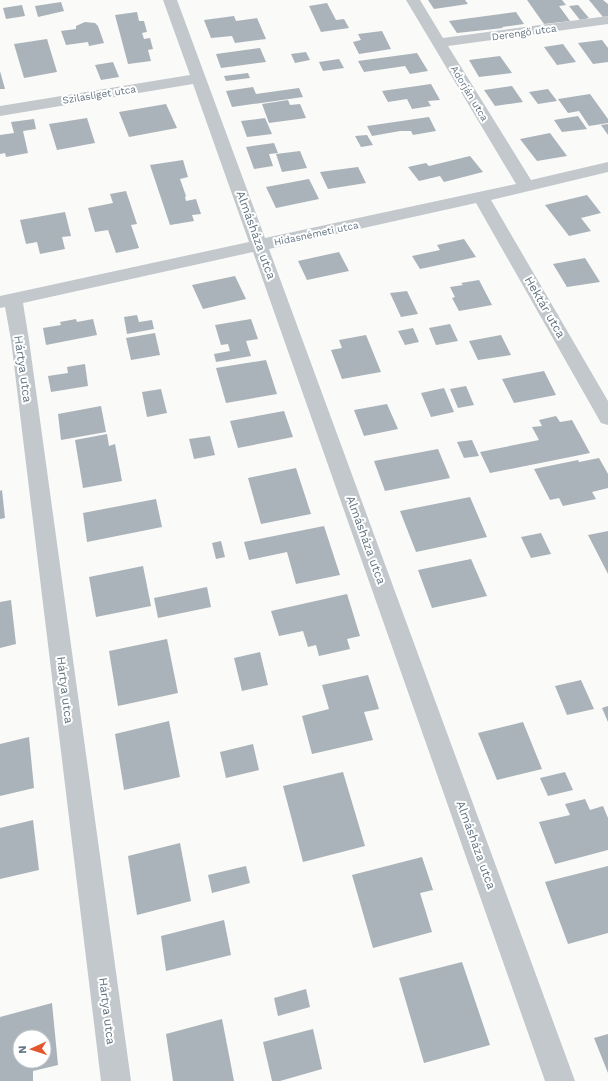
<svg xmlns="http://www.w3.org/2000/svg" width="608" height="1081" viewBox="0 0 608 1081" font-family="'Work Sans',sans-serif">
  <style>
    .building { fill: #aab3b9; fill-rule: evenodd }
    .lines { fill: none; stroke-linecap: round; stroke-linejoin: round }
    .street { fill: #c3c8cc; fill-rule: evenodd }
    .labels { text-anchor: middle; stroke-width: 4; stroke-linejoin: round; paint-order: stroke }
    .far-street-label { font-size: 10px; fill: #657683; stroke: #fff }
    .street-label { font-size: 12px; fill: #657683; stroke: #fff }
  </style>
  <rect width="100%" height="100%" fill="#fafaf8"/>
  <g class="building">
    <path d="M428,0h37l3,4 -34,5z"/>
    <path d="M527,0h35l4,5 -7,1 11,15 -26,3z"/>
    <path d="M589,0h14l5,4v12l-5,1z"/>
    <path d="M61,2l3,9 -26,6 -3,-11z"/>
    <path d="M327,3l9,17 8,-1 5,9 -28,4 -12,-26z"/>
    <path d="M22,5l3,11 -19,3 -3,-11z"/>
    <path d="M578,5l11,13 -9,2 -11,-14z"/>
    <path d="M137,12l2,9h5l3,11 -5,1 2,6 6,-1 3,11 -5,1 3,11 -23,3 -13,-49z"/>
    <path d="M516,12l8,12 -22,3 1,1 -46,5 -8,-12z"/>
    <path d="M234,16l2,5 21,-3 9,21 -31,4 -3,-7 -21,2 -7,-18z"/>
    <path d="M85,22l10,1 3,3 6,17 -15,3 -1,-4 -22,3 -5,-14 15,-2v-3z"/>
    <path d="M382,31l9,18 -32,5 -6,-12 8,-2 -3,-6z"/>
    <path d="M47,39l10,33 -33,6 -10,-34z"/>
    <path d="M602,40l6,8v14l-15,2 -15,-21z"/>
    <path d="M563,44l13,18 -19,3 -13,-18z"/>
    <path d="M260,48l6,14 -45,6 -5,-14z"/>
    <path d="M306,52l4,8 -15,3 -4,-9z"/>
    <path d="M417,53l11,18 -18,3 -5,-8 -41,6 -6,-11z"/>
    <path d="M500,56l12,17 -33,4 -10,-17z"/>
    <path d="M339,59l5,9 -21,3 -4,-9z"/>
    <path d="M113,62l6,15 -18,3 -6,-15z"/>
    <path d="M0,71l5,18h-5z"/>
    <path d="M248,73l2,5 -24,3 -2,-5z"/>
    <path d="M431,84l9,16 -12,1 3,5 -19,3 -5,-10 -19,3 -6,-11z"/>
    <path d="M512,86l11,16 -28,4 -11,-16z"/>
    <path d="M253,87l3,7 43,-6 4,9 -71,10 -6,-16z"/>
    <path d="M548,89l9,12 -19,3 -9,-12z"/>
    <path d="M590,94l18,25v4l-19,3 -10,-15 -11,2 -10,-14z"/>
    <path d="M288,100l2,5 10,-1 6,14 -37,5 -7,-19z"/>
    <path d="M166,104l11,24 -48,9 -10,-25z"/>
    <path d="M578,116l9,13 -25,3 -8,-12z"/>
    <path d="M429,117l7,14 -23,4 -2,-4h-11l-28,5 -5,-10z"/>
    <path d="M87,118l8,25 -38,7 -8,-26z"/>
    <path d="M265,118l7,16 -25,3 -6,-16z"/>
    <path d="M34,119l2,10 -13,2 5,22 -22,4 -1,-4 -5,1v-19l14,-2 -3,-11z"/>
    <path d="M608,124v11l-7,-10z"/>
    <path d="M550,133l17,23 -30,5 -17,-22z"/>
    <path d="M367,135l6,10 -12,2 -6,-11z"/>
    <path d="M274,143l4,10 -9,1 4,12 -19,3 -8,-22z"/>
    <path d="M300,151l7,17 -25,4 -6,-18z"/>
    <path d="M470,156l13,16 -39,10 -4,-6 -21,5 -11,-14 18,-4 3,3z"/>
    <path d="M183,160l5,17 -8,2 6,17 -1,1 1,4 10,-2 5,15 -9,1 2,6 -24,4 -20,-60z"/>
    <path d="M358,167l8,16 -38,6 -8,-17z"/>
    <path d="M309,179l10,20 -43,9 -10,-21z"/>
    <path d="M126,191l11,33 -6,1 8,23 -23,5 -8,-23 -13,2 -7,-24 25,-5 -3,-9z"/>
    <path d="M587,195l14,18 -20,5 10,13 -22,5 -24,-31z"/>
    <path d="M65,212l6,24 -9,1 3,12 -25,5 -3,-12 -11,2 -6,-24z"/>
    <path d="M464,239l12,18 -56,12 -8,-13 28,-6 -3,-5z"/>
    <path d="M339,252l10,19 -42,9 -9,-19z"/>
    <path d="M585,258l15,24 -33,5 -14,-23z"/>
    <path d="M235,276l11,23 -43,10 -11,-24z"/>
    <path d="M479,280l13,25 -33,6 -7,-13 3,-1 -5,-10 13,-2 -2,-2z"/>
    <path d="M407,291l11,23 -17,3 -11,-24z"/>
    <path d="M137,315l2,7 13,-2 2,9 -27,5 -3,-17z"/>
    <path d="M76,319l1,3 16,-3 4,16 -51,10 -3,-17 18,-3 -1,-3z"/>
    <path d="M251,319l7,20 -12,2 5,15 -35,6 -2,-8 16,-3 -2,-7 -7,1 -6,-20z"/>
    <path d="M450,324l8,17 -22,4 -7,-17z"/>
    <path d="M413,328l6,14 -14,3 -7,-14z"/>
    <path d="M155,333l5,22 -29,5 -5,-22z"/>
    <path d="M366,335l15,37 -39,7 -11,-29 11,-2 -3,-8z"/>
    <path d="M501,335l10,20 -33,5 -9,-19z"/>
    <path d="M266,360l11,34 -51,9 -10,-35z"/>
    <path d="M85,364l3,22 -37,6 -3,-16 20,-3 -1,-6z"/>
    <path d="M544,371l12,24 -42,8 -12,-24z"/>
    <path d="M466,386l8,19 -16,3 -8,-19z"/>
    <path d="M444,388l10,24 -23,5 -10,-24z"/>
    <path d="M161,389l6,24 -20,4 -5,-25z"/>
    <path d="M387,404l11,25 -34,7 -10,-26z"/>
    <path d="M101,406l5,26 -45,8 -3,-26z"/>
    <path d="M284,411l9,26 -55,11 -8,-27z"/>
    <path d="M556,416l4,6 12,-2 18,33 -100,20 -10,-21 59,-12 -7,-13 10,-1 -3,-6z"/>
    <path d="M107,434l2,12 6,-2 7,37 -39,7 -8,-48z"/>
    <path d="M210,436l5,19 -21,4 -5,-20z"/>
    <path d="M472,440l7,16 -15,2 -7,-16z"/>
    <path d="M438,449l12,29 -65,13 -11,-30z"/>
    <path d="M599,458l9,16v14l-16,4 4,7 -33,7 -4,-8 -9,2 -16,-31 44,-9 1,2z"/>
    <path d="M296,468l15,46 -50,10 -13,-46z"/>
    <path d="M2,490l3,28 -5,1v-28z"/>
    <path d="M470,497l17,40 -71,15 -16,-41z"/>
    <path d="M156,499l6,28 -75,15 -4,-29z"/>
    <path d="M324,526l16,49 -44,9 -9,-32 -38,8 -5,-18z"/>
    <path d="M608,531v43l-20,-39z"/>
    <path d="M541,533l10,21 -20,4 -10,-21z"/>
    <path d="M221,541l4,16 -9,2 -4,-16z"/>
    <path d="M471,559l16,37 -55,12 -14,-38z"/>
    <path d="M143,566l8,40 -55,11 -7,-40z"/>
    <path d="M207,587l4,20 -53,11 -4,-20z"/>
    <path d="M347,594l13,42 -13,3 3,10 -31,7 -3,-11 -8,2 -5,-16 -24,5 -8,-25z"/>
    <path d="M11,600l5,44 -16,4v-46z"/>
    <path d="M167,639l11,54 -60,13 -9,-55z"/>
    <path d="M260,652l8,33 -26,6 -8,-33z"/>
    <path d="M368,675l11,34 -15,3 9,28 -61,14 -10,-38 27,-7 -7,-24z"/>
    <path d="M581,680l13,29 -27,6 -12,-29z"/>
    <path d="M608,706v16l-6,-14z"/>
    <path d="M169,721l11,56 -56,13 -9,-56z"/>
    <path d="M523,722l19,47 -45,11 -19,-47z"/>
    <path d="M29,737l5,51 -34,8v-52z"/>
    <path d="M253,744l6,26 -33,8 -6,-26z"/>
    <path d="M343,772l22,74 -62,16 -20,-76z"/>
    <path d="M565,772l8,18 -25,6 -8,-18z"/>
    <path d="M585,799l5,11 13,-4 5,12v32l-53,14 -16,-42 31,-7 -5,-11z"/>
    <path d="M33,820l6,50 -39,9v-51z"/>
    <path d="M180,843l11,58 -54,14 -9,-59z"/>
    <path d="M422,857l11,33 -13,3 12,39 -59,16 -21,-73z"/>
    <path d="M246,866l4,17 -38,10 -4,-18z"/>
    <path d="M608,866v67l-40,11 -23,-62z"/>
    <path d="M224,920l7,35 -65,16 -5,-35z"/>
    <path d="M462,962l28,83 -66,18 -25,-85z"/>
    <path d="M306,989l4,18 -32,9 -4,-18z"/>
    <path d="M52,1003l6,62 -25,6v10h-33v-64zM20,1037h24v24h-24z"/>
    <path d="M222,1019l12,62h-61l-7,-47z"/>
    <path d="M313,1029l9,40 -42,12h-8l-9,-39z"/>
    <path d="M608,1034v39l-14,-35z"/>
  </g>
  <g class="lines">
    <path class="street" d="M163,0h14l88,238 251,-54 -110,-184h14l23,38 165,-22v8l-160,22 83,134 77,-18v10l-117,28 117,201v24l-7,-2 -125,-220 -207,46 306,832h-30l-292,-829 -230,51 6,37 102,741h-30l-90,-741 -6,-33 -5,1v-12l249,-54 -56,-158 -193,32v-10l190,-31z"/>
  </g>
  <g class="labels">
    <g class="far-street-label">
      <text transform="translate(524 32) rotate(-8)" y="4">Derengő utca</text>
      <text transform="translate(470 93) rotate(59)" y="4">Adorján utca</text>
      <text transform="translate(99 94) rotate(-9)" y="4">Szilasliget utca</text>
      <text transform="translate(316 233) rotate(-12)" y="4">Hidasnémeti utca</text>
    </g>
    <g class="street-label">
      <text transform="translate(256 235) rotate(70)" y="4">Almásháza utca</text>
      <text transform="translate(545 307) rotate(60)" y="4">Hektár utca</text>
      <text transform="translate(23 369) rotate(82)" y="4">Hártya utca</text>
      <text transform="translate(366 540) rotate(70)" y="4">Almásháza utca</text>
      <text transform="translate(65 690) rotate(83)" y="4">Hártya utca</text>
      <text transform="translate(476 845) rotate(70)" y="4">Almásháza utca</text>
      <text transform="translate(107 1011) rotate(83)" y="4">Hártya utca</text>
    </g>
  </g>
  <g transform="translate(32 1049) rotate(267)"><circle r="19" fill="#ffffff" stroke="#c1c8cd"/>
  <path d="M0-3L7 15L0 10L-7 15Z" fill="#e4572e"/>
  <text y="-6" font-size="11" font-weight="bold" text-anchor="middle" fill="#657683">N</text>
  </g>
</svg>
